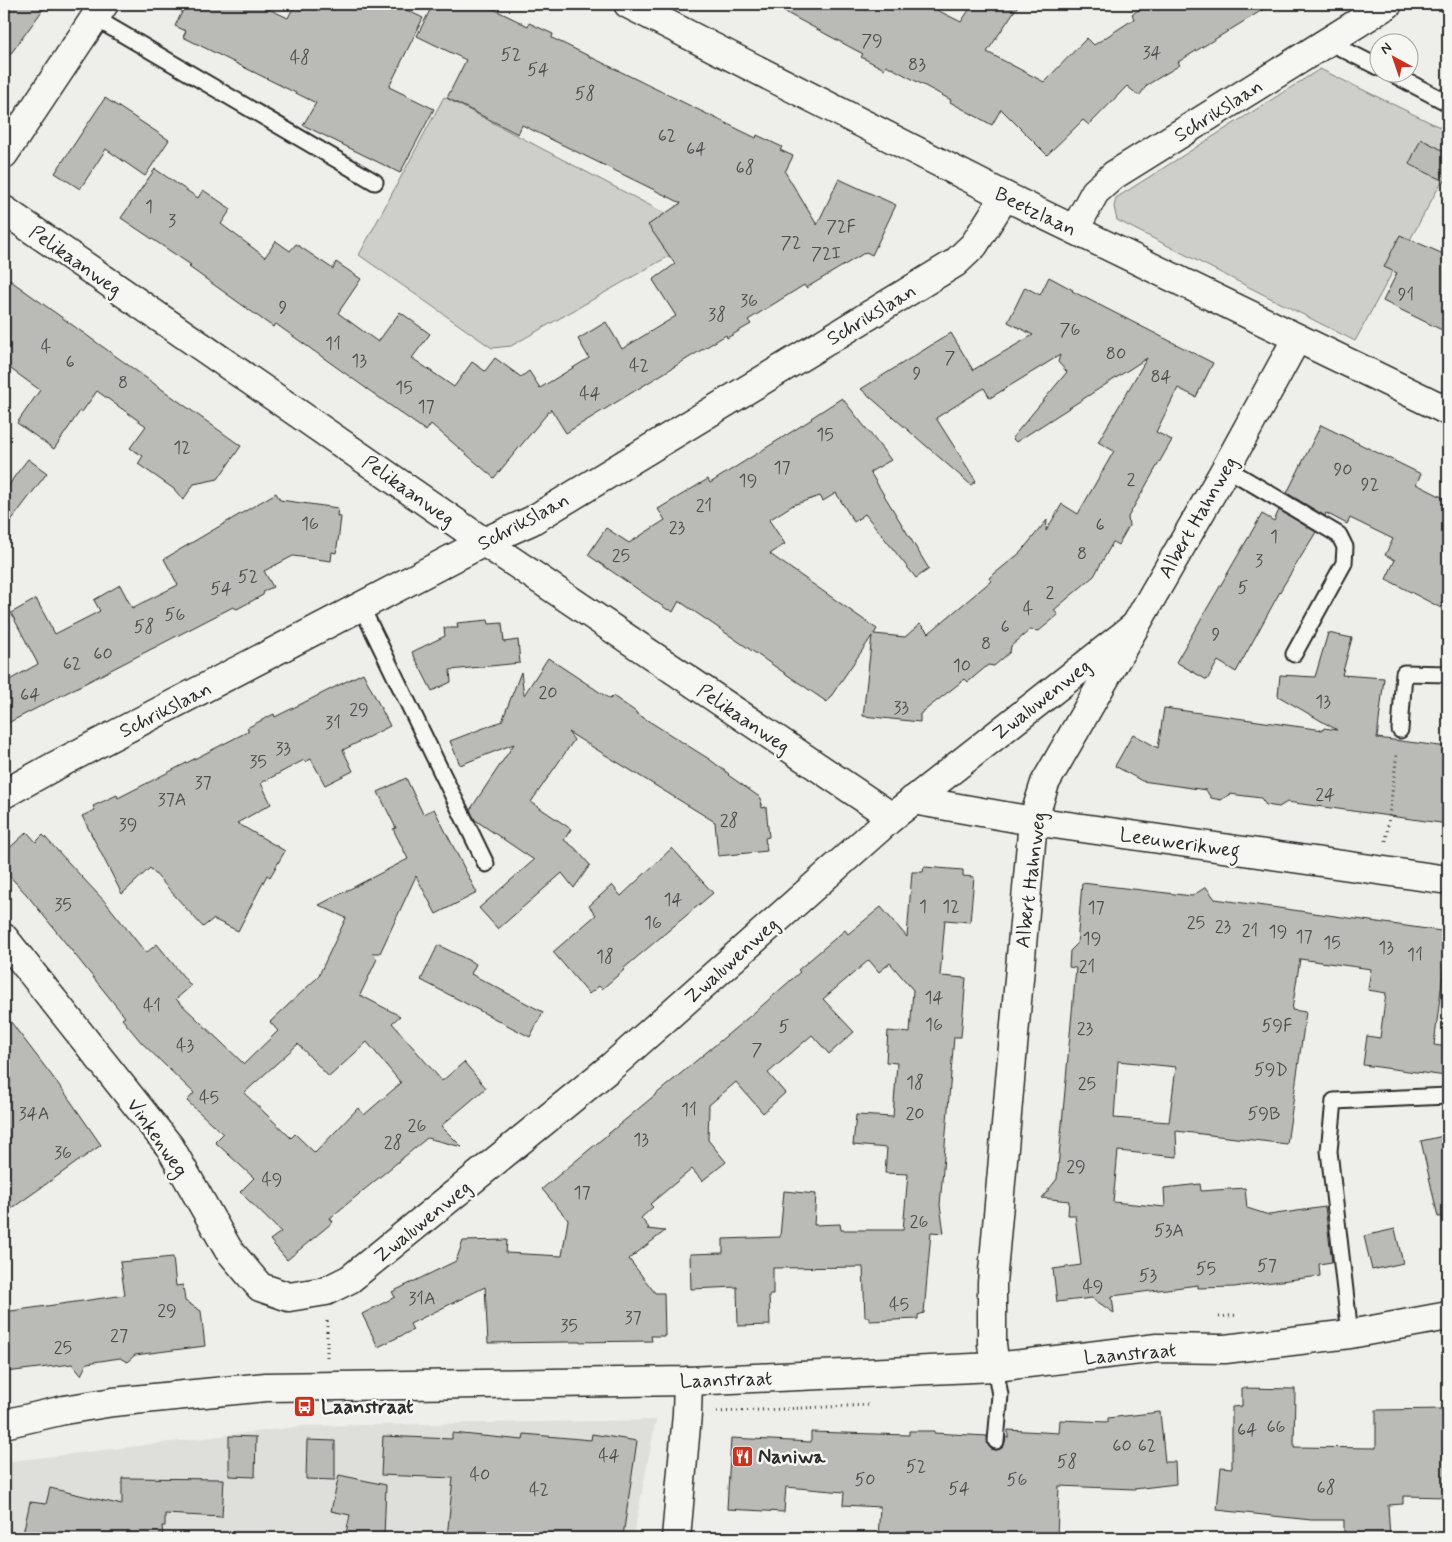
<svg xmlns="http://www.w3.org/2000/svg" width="1452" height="1542" viewBox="0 0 1452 1542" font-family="Mynerve,sans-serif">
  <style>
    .built { fill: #dededb }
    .green { fill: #cececa; stroke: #7c7c7a }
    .building { fill: #babab7; stroke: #2b2b2b; fill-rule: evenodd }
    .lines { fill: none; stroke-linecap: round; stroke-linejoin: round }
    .lane-casing { stroke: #2b2b2b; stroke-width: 19 }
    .street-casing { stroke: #2b2b2b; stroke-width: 31 }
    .secondary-casing { stroke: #2b2b2b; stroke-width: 31 }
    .path { stroke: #2b2b2b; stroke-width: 3; stroke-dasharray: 1 4; stroke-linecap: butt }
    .lane { stroke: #f6f6f2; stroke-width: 15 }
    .street { stroke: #f6f6f2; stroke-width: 28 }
    .secondary { stroke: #f6f6f2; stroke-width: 28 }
    .labels { text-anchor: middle; stroke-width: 5; stroke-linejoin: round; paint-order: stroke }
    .number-label { font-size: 18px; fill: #4f4f4e }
    .street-label { font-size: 20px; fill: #2b2b2b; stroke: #f6f6f2 }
    .poi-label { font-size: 20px; font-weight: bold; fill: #2b2b2b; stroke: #f6f6f2; text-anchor: start }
  </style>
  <rect width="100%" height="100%" fill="#eeeeea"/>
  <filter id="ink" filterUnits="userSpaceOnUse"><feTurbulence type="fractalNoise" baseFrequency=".02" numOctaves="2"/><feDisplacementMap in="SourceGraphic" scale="10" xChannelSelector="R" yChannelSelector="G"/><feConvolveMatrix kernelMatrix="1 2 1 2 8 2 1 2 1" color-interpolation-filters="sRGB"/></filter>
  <g filter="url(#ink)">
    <path class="built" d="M656,1420l-23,118h-629v-76l300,-36z"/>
    <g class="green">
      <path d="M1320,69l128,62v39l-93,171 -238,-121 -3,-13 2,-9z"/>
      <path d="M444,97l262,138 -195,111 -19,2 -133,-93z"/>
    </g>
    <g class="building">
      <path d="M4,4h43l-43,59z"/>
      <path d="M186,4h72l30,14 7,-14h99l29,14 -34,69 45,22 -34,64 -97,-48 13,-22 -133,-66 3,-6 -11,-5z"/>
      <path d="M433,4h50l45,22 1,-3 24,11 -1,4 204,100 1,-3 25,12 -2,3 13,6 -8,16 32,53 22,-46 57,26 -24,50 -6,-3 -60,36 -2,-3 -56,35 3,4 -24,14 -1,-3 -160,98 -15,-24 -57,69 -63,-54 -5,7 -150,-107 -3,3 -84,-60 2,-2 -70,-47 34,-49 43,29 5,-8 28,19 -10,15 44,33 11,-16 14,10 6,-7 37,25 3,-7 25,17 -23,34 40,29 22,-30 30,22 -18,24 42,29 18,-25 13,9 10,-13 26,19 8,-6 11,17 49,-30 -11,-19 28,-17 16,27 54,-33 -23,-36 22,-16 -27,-39 33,-22 -159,-78 -4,9 -71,-36 19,-38 -49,-24z"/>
      <path d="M770,4h155l36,18 12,-18h46l-32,48 57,30 43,-44 7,7 40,-26 -2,-5 16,-10h124l-94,58 2,3 -33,20 -8,11 -12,-10 -38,39 -6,-5 -36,35 -46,-46 -9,16 -42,-23 1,-2 -65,-35 -2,4 -23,-12 2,-3z"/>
      <path d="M105,98l64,42 -24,36 -39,-27 -26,40 -25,-16z"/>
      <path d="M1421,139l27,14v30l-39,-19z"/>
      <path d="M1400,235l48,21v77l-65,-32 14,-28 -13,-6z"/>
      <path d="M4,276l237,170 -23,33 -24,5 -11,16 -9,-11 -36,-25 5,-8 -13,-8 16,-22 -49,-35 -15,21 -2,-1 -26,38 -37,-26 23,-33 -36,-26z"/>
      <path d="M1049,277l24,13 -1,1 141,72 -17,34 -18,-9 -22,44 16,8 -44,77 1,9 -11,19 -5,-3 -19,34 -40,34 4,5 -19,16 -9,-1 -19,16 -1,6 -16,14 -6,-1 -20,17 -3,-3 -45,35v8l-57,-6 9,-80 -45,66 -148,-101 -6,11 -4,-3 -1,1 -80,-55 18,-27 23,15 36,-23 -7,-11 50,-30 2,4 102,-64 -1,-1 31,-20 49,62 -21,12 59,97 -13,9 -51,-64 -11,8 -18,-29 -13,8 -3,-5 -27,9 -24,15 16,24 -15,10 107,75 -3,5 31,3 15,-13 9,9 62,-52 -2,-3 31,-25 27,-33 -1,11 16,-27 16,10 36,-63 -16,-9 49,-84 -131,84 -4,-4 55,-66 -9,-10 2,-7 -70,43 -6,-10 -48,30 40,63 -5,4 -110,-96 90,-56 22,37 60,-35 -25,-13 17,-35 15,8z"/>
      <path d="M1321,425l100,49 -5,10 32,16v94l-7,14 -55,-29 9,-19 -10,-5 8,-16 -43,-21 -3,6 -21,-11 -1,3 -38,-23z"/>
      <path d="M28,459l19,14 -43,57v-36l10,-17z"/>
      <path d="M276,493l4,7 58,8 -1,8 4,1 -2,17 -3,19 -4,-1 -1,9 -38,-5 -29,15 9,16 -9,4 -1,4 -26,14 -4,-2 -229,118v-42l34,-19 -27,-51 25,-14 19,35 45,-23 -6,-11 26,-15 12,23 46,-23 -14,-26z"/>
      <path d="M1279,510l37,22 -34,56 -46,84 -18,-11 -11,19 -31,-18 86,-148 12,7z"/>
      <path d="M488,620l1,4 13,-1 2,19 14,-2 2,23 -70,7 1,12 -19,9 -20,-39 33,-16 -1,-8h14l-1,-5z"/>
      <path d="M1328,633l24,5 -10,37 42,3 -7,60 71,9v77l-161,-22 -8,5 -13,-2 -5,-7 -31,-4 -9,6 -10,-2 -5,-8 -64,-9 -27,-15 18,-32 25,14 6,-40 159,22 1,-2 13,2 -59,-34 2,-21 35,2z"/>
      <path d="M548,658l62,41 3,-3 23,16v1l73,46 20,15 -1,1 33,23 1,10 4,-1 3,30 -4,1 2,13 -49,5 -3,-34 -147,-90 6,8 -43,62 40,27 -7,11 11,8 15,17 -16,23 -12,-15 -64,56 -19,-21 55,-48 -59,-40 -5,-10 44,-66 -54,21 -10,-24 52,-20 19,-49 3,23z"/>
      <path d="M363,673l27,53 -47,24 10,21 -28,14 -14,-26 -6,3 -1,-2 -43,23 10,21 -34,19 48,28 -15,26 -3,-2 -29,56 -25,-12 -10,8 -53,-59 -28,26 -40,-78 13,-6 -2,-4 24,-11 1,3 131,-67 -2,-3 15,-8 12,-6 1,3z"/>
      <path d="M406,778l17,36 11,-5 43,84 -41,21 -20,-38 -36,77h-8l5,6 -17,36 40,21 -8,7 50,58 22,-19 22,26 -45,38 21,21 -35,-9 -97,80 3,4 -46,38 -17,-20 11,-8 -41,-40 14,-14 -39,-36 8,-8 -36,-33 7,-8 -53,-51 -19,-23 3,-2 -98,-122 -23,-25v-17l23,-21 9,10 7,-7 64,69 39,49 11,-9 34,42 -15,13 68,65 34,-33 -8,-9 48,-45 28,-59 -27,-13 89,-46 -15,-30 3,-1 -18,-36zM367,1042l34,41 -37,32 -6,-7 -43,45 -20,-19 -4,4 -47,-45 54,-49 31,33z"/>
      <path d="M672,848l41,45 -90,76 1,1 -22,19 -3,-3 -10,8 -36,-42 43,-37 -7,-9 23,-21 9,11z"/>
      <path d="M924,867l39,3v6l11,1 -4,45 -25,-2 -5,56 26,2 -5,59h-7l-14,168 4,28 -13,-1 -7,81 -6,2v4l-49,2v-4h-4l-2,-50 -90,1v27h-4l1,30 -32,1 -1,-39 -46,2 -1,-35 33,-1v-14l57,-2 4,-46 32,3 -2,31 26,-1 1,6h62l5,-56 -23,-1 2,-25 -34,-3 3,-30 37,2 4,-54 -11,-1 2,-31 22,2 3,-43 -23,-27 -11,9 -10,-12 -46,39 31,33 -25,22 -17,-19 -44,38 17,20 -22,20 -27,-31 -27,23 -1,35 18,22 -24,19 -10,-12 -42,35 3,3 -12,11 8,10 -2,1 18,2 -36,28 26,34h9l1,43h-14l1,5 -164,2 -3,-56 -75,37 3,6 -35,17 -16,-33 33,-17 -3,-5 64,-31 7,-20 44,-1 -1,13 56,3 6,-36 -26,-31 214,-178 44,-39 -2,-2 47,-40 3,4 33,-27 26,30 5,-65h11z"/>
      <path d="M1082,883l110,13 14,-9 9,12 233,33v35l-4,-1 -10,79 14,2 -2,29 -83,-11 4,-29 13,2 6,-45 -18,-3 3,-21 -71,-10 -8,51 14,2 -19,132 -111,-13 1,26 -59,-6 -5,51 52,5 -1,-19 36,-4 1,7 44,-3 2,20 22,7 56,-8 7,55 -13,2 1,12 -86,11 -36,1v-3l-86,11 2,17 -22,-15 -35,4 -4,-33 28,-4 -6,-50h-7l1,-14 -27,-3 15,-19 19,-211 -7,-1 1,-16 7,-7zM1118,1061l58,6 -7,55 -55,-4z"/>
      <path d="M438,945l38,19 -5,10 72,38 -13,25 -109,-57z"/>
      <path d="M4,1013l61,80 36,52 -97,69z"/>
      <path d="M1448,1135v81l-10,1 -17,-76z"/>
      <path d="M1395,1229l8,34 -31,7 -8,-34z"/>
      <path d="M173,1257l3,29 7,-1 2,16 16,10 4,35 -70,9 -8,7 -7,-4 -33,5 -6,12 -9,-11 -66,8 -2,-17v-43l121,-17 -5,-33z"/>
      <path d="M1242,1388l53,1 -1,58 82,1v-38l72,-1v88l-45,-1v8l-15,1 2,33h-46v-18h-33l-94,-10 4,-43 11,1v-61l10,-1z"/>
      <path d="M1160,1412l5,50h10l1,22 -42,5 -75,-3 -2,52h-179l2,-31 -37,-2 1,-13 -58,-5 -2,25 -57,-3 4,-71 80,4v-10l98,3v-4h25v2l53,3 1,9 3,4 5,1 4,-1 4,-3 2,-9 2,1v-8l51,3 1,-13 48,2v-4z"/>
      <path d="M452,1433l71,7 1,-6 67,6 1,-6 45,7 -14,95 -13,-2 -1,4h-162l6,-60 -72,-3 2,-39 69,3z"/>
      <path d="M229,1436l27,1 -1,40 -26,-1z"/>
      <path d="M307,1440l28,1v39l-29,-1z"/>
      <path d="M339,1475l47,10 -2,53h-39l5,-23 -19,-4z"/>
      <path d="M122,1478l102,1 -2,38 -57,-3v12h-3l1,12h-141l8,-36 16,2 4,-16 72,17z"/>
    </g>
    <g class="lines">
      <defs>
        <g id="lane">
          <path d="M95,18l280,164"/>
          <path d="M1327,41l53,27"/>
          <path d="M1389,72l59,31"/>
          <path d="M1226,468l113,67 6,12 -1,16 -50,91"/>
          <path d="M361,606l125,258"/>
          <path d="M1400,730l4,-57 44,1"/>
          <path d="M1350,1334l-21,-183 5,-50 114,-5"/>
          <path d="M995,1367l5,28 -4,46"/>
        </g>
        <g id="street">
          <path d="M628,4l377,192 443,215"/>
          <path d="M4,154l100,-150"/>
          <path d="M4,210l480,332 408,275"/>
          <path d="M1075,229l20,-37 19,-17 274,-171"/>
          <path d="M4,794l49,-27 431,-225 47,-21 424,-258 19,-18 31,-49"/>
          <path d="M913,800l120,21 415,59"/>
          <path d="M4,938l166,209 58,102 32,38 29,10 37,-6 24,-12 261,-212 281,-250 243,-191"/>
          <path d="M995,1367l-3,-23v-61l41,-462 12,-38 181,-315 71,-130"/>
          <path d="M676,1538l11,-124 1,-33"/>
        </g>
        <path id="secondary" d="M4,1424l60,-14 49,-8 153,-15 422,-6 307,-14 162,-19 68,1 125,-15 98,-18"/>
      </defs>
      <use href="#lane" class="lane-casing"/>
      <use href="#street" class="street-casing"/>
      <use href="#secondary" class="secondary-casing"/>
      <g class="path">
        <path d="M1386,841l11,-88"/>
        <path d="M1219,1317l19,-2"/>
        <path d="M327,1321v36"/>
        <path d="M717,1412l151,-7"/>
      </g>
      <use href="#lane" class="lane"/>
      <use href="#street" class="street"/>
      <use href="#secondary" class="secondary"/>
    </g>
  </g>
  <defs>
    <symbol id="bus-square" viewBox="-11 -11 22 22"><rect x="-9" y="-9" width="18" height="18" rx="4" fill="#c8321e" stroke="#f6f6f2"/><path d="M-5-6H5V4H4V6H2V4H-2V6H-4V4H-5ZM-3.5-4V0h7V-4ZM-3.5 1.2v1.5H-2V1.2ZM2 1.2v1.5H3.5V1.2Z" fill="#fff"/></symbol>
    <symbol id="restaurant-square" viewBox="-11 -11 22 22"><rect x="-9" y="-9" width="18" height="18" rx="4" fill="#c8321e" stroke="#f6f6f2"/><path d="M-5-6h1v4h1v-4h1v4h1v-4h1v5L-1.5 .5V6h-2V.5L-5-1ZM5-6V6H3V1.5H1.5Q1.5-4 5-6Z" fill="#fff"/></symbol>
  </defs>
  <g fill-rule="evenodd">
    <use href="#bus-square" x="292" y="1394" width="25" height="25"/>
    <use href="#restaurant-square" x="730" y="1444" width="25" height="25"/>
  </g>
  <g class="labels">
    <g class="number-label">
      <text x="872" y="46">79</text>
      <text x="1152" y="58">34</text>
      <text x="511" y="60">52</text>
      <text x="300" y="63">48</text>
      <text x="917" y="70">83</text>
      <text x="538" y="75">54</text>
      <text x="585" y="99">58</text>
      <text x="667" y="141">62</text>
      <text x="696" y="154">64</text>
      <text x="745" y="173">68</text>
      <text x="149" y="212">1</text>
      <text x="172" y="226">3</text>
      <text x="841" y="232">72F</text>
      <text x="791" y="248">72</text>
      <text x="826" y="259">72I</text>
      <text x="1406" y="300">91</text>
      <text x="749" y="306">36</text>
      <text x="283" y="313">9</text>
      <text x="717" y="320">38</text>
      <text x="1070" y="335">76</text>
      <text x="333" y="349">11</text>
      <text x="46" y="352">4</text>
      <text x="1116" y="359">80</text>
      <text x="950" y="363">7</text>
      <text x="359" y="366">13</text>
      <text x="70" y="367">6</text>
      <text x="639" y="371">42</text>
      <text x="917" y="379">9</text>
      <text x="1161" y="382">84</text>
      <text x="123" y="388">8</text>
      <text x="404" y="393">15</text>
      <text x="590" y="399">44</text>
      <text x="426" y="412">17</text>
      <text x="825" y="440">15</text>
      <text x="182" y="453">12</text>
      <text x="782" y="473">17</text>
      <text x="1343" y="475">90</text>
      <text x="1131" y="485">2</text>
      <text x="748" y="486">19</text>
      <text x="1370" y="490">92</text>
      <text x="704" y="511">21</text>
      <text x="310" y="529">16</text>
      <text x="1100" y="530">6</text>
      <text x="677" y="533">23</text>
      <text x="1274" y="542">1</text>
      <text x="1082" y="559">8</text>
      <text x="621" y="561">25</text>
      <text x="1259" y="566">3</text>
      <text x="248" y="582">52</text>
      <text x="1243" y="593">5</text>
      <text x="221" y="594">54</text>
      <text x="1050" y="598">2</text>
      <text x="1028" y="614">4</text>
      <text x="175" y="620">56</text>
      <text x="144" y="632">58</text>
      <text x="1005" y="632">6</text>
      <text x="1216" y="640">9</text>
      <text x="986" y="649">8</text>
      <text x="103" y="659">60</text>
      <text x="72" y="669">62</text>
      <text x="962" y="671">10</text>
      <text x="548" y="698">20</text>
      <text x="30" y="700">64</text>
      <text x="1323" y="707">13</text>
      <text x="901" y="713">33</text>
      <text x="359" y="715">29</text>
      <text x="333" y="728">31</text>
      <text x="283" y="754">33</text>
      <text x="258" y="767">35</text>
      <text x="203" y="788">37</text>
      <text x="1325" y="800">24</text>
      <text x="172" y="805">37A</text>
      <text x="729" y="826">28</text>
      <text x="128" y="830">39</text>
      <text x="673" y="905">14</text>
      <text x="63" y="910">35</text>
      <text x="923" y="912">1</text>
      <text x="951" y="912">12</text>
      <text x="1096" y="913">17</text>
      <text x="653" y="928">16</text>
      <text x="1196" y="928">25</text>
      <text x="1223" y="932">23</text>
      <text x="1250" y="936">21</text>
      <text x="1278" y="937">19</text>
      <text x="1304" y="942">17</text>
      <text x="1092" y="944">19</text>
      <text x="1332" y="948">15</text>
      <text x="1386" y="953">13</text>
      <text x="1415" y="960">11</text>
      <text x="605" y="962">18</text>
      <text x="1087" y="972">21</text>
      <text x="934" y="1003">14</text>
      <text x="152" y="1011">41</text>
      <text x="934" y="1030">16</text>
      <text x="1277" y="1031">59F</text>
      <text x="784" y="1032">5</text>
      <text x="1085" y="1034">23</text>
      <text x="185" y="1051">43</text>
      <text x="757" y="1055">7</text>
      <text x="1271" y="1075">59D</text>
      <text x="915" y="1088">18</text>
      <text x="1087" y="1089">25</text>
      <text x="209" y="1103">45</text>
      <text x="689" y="1115">11</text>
      <text x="34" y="1119">34A</text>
      <text x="915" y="1119">20</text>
      <text x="1264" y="1119">59B</text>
      <text x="417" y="1131">26</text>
      <text x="641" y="1145">13</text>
      <text x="393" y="1148">28</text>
      <text x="63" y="1158">36</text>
      <text x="1076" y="1172">29</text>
      <text x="272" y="1185">49</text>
      <text x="582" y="1198">17</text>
      <text x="919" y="1227">26</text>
      <text x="1169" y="1236">53A</text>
      <text x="1267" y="1271">57</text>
      <text x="1206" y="1274">55</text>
      <text x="1148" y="1281">53</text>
      <text x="1093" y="1292">49</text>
      <text x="422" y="1304">31A</text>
      <text x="899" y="1310">45</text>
      <text x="167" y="1316">29</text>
      <text x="633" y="1323">37</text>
      <text x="569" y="1331">35</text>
      <text x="119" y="1341">27</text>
      <text x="63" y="1353">25</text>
      <text x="1276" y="1432">66</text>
      <text x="1247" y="1435">64</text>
      <text x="1122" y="1451">60</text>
      <text x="1147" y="1451">62</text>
      <text x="609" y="1461">44</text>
      <text x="1067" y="1467">58</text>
      <text x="916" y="1472">52</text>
      <text x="480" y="1480">40</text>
      <text x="865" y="1485">50</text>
      <text x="1017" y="1485">56</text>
      <text x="1326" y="1493">68</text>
      <text x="959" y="1494">54</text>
      <text x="539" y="1495">42</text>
    </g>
    <g class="street-label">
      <text transform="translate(1218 110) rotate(-32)" y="7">Schrikslaan</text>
      <text transform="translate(1036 211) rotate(26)" y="7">Beetzlaan</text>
      <text transform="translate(76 260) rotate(35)" y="7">Pelikaanweg</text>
      <text transform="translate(871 314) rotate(-31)" y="7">Schrikslaan</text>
      <text transform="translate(409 490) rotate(35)" y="7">Pelikaanweg</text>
      <text transform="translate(1197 517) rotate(-60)" y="7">Albert Hahnweg</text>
      <text transform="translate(523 521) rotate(-28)" y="7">Schrikslaan</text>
      <text transform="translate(1041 699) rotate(-38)" y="7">Zwaluwenweg</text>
      <text transform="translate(165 709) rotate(-27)" y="7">Schrikslaan</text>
      <text transform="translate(744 718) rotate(34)" y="7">Pelikaanweg</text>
      <text transform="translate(1180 842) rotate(8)" y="7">Leeuwerikweg</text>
      <text transform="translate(1030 880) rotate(-83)" y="7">Albert Hahnweg</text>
      <text transform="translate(731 960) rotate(-42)" y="7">Zwaluwenweg</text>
      <text transform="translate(158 1137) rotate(55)" y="7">Vinkenweg</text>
      <text transform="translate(422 1221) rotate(-39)" y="7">Zwaluwenweg</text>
      <text transform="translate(1130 1353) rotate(-5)" y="7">Laanstraat</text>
      <text transform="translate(726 1379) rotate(-2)" y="7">Laanstraat</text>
    </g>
    <g class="poi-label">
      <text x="321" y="1413">Laanstraat</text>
      <text x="758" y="1463">Naniwa</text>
    </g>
  </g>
  <rect width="1452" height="1542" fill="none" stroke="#f6f6f2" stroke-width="20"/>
  <rect x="10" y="10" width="1432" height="1522" fill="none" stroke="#2b2b2b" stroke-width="2" filter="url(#ink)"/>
  <g transform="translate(1394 58) rotate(320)"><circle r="24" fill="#f6f6f2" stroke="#a5a5a2"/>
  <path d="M0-4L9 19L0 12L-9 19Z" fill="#c8321e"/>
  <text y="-8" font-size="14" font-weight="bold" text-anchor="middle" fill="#2b2b2b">N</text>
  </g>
</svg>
